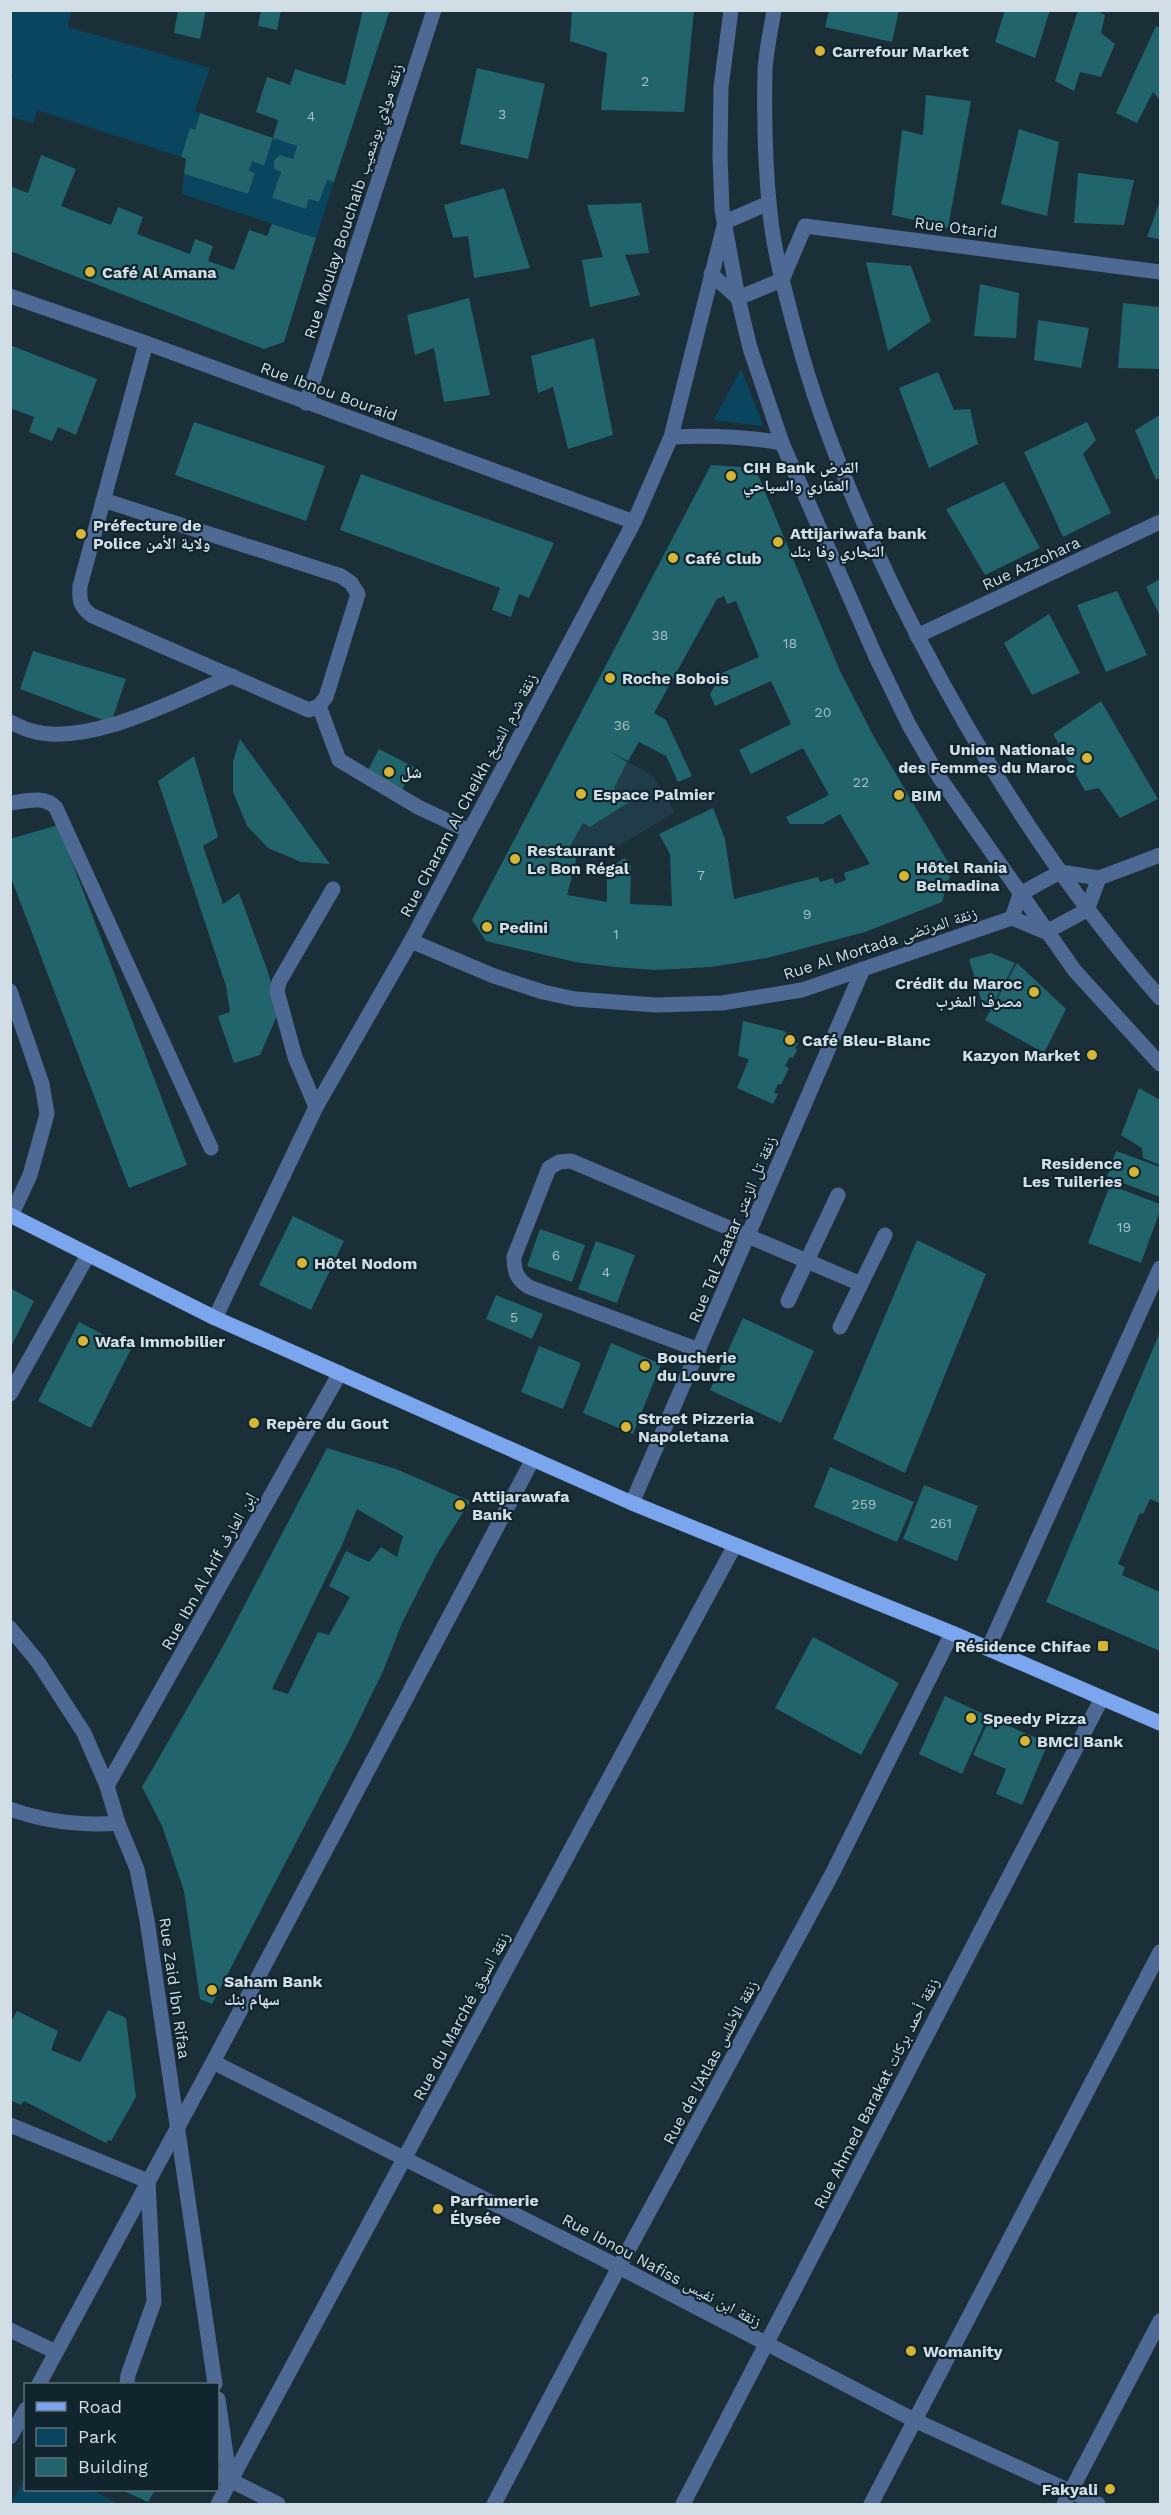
<svg xmlns="http://www.w3.org/2000/svg" width="1171" height="2515" viewBox="0 0 1171 2515" font-family="'Work Sans','Noto Naskh Arabic',sans-serif">
  <style>
    .built { fill: #203c49 }
    .green { fill: #09455e }
    .building { fill: #21646b; fill-rule: evenodd }
    .lines { fill: none; stroke-linecap: round; stroke-linejoin: round }
    .minor { stroke: #4f6995; stroke-width: 15 }
    .major { stroke: #7ba6ee; stroke-width: 15 }
    .poi-dot { fill: #d5b535; stroke: #11252f; stroke-width: 2 }
    .labels { text-anchor: middle; stroke-width: 4.5; stroke-linejoin: round; paint-order: stroke }
    .number-label { font-size: 14px; fill: #a6c0c6 }
    .poi-label { font-size: 16px; font-weight: bold; fill: #d2dee5; stroke: #11252f; text-anchor: start }
    .street-label { font-size: 16px; fill: #d2dee5; stroke: #11252f }
  </style>
  <rect width="100%" height="100%" fill="#1b2f39"/>
  <path class="built" d="M572,731l81,45 22,36 -81,49 -71,-38z"/>
  <g class="green">
    <path d="M10,11h61l-3,16 142,41 -15,43 5,2 -5,17 -5,-1 -9,28 -144,-47 -4,13 -22,-6v-33l2,-9 -3,-1z"/>
    <path d="M273,138l24,8 -4,13 -13,-4 -6,5v9l7,3 -8,26 33,10 3,-9 10,3 8,-22 7,2 -18,56 -134,-44 2,-20 64,20 7,-21 -6,-2 3,-10 12,4z"/>
    <path d="M741,369l22,56 -2,1 -47,-6z"/>
    <path d="M25,2476l1,14h66l27,14h-108z"/>
  </g>
  <g class="building">
    <path d="M178,10h28l-6,29 -26,-6z"/>
    <path d="M261,10h20l-4,20 -19,-4z"/>
    <path d="M363,10h27l-56,172 -7,-2 -8,22 -10,-3 -3,10 -34,-11 9,-26 -7,-3v-9l6,-5 13,4 4,-13 -24,-8 -9,28 -12,-5 -3,10 6,2 -7,21 -64,-20 2,-15 -5,-2 9,-29 5,2 5,-17 73,25 5,-18 -22,-8 11,-35 23,8 5,-16 50,16z"/>
    <path d="M572,10h122l-10,102 -83,-2 6,-57 -37,-12z"/>
    <path d="M829,10h70l-7,32 -67,-15z"/>
    <path d="M1005,10h45l-15,48 -40,-16z"/>
    <path d="M1078,10h18l9,5 -4,18 14,11 -14,33 -21,-5 -6,19 -19,-10z"/>
    <path d="M1156,26l4,2v72l-7,-8 -16,31 -21,-10z"/>
    <path d="M477,68l68,16 -17,75 -68,-15z"/>
    <path d="M926,95l45,6 -23,127 -56,-13 10,-85 21,5z"/>
    <path d="M1019,129l40,13 -12,74 -46,-12z"/>
    <path d="M41,155l35,14 -15,37 50,19 7,-18 25,10 -6,17 53,20 5,-15 18,7 -5,15 26,9 15,-40 18,6 5,-12 44,14 -32,104 -20,7 -254,-98v-65l18,7z"/>
    <path d="M1078,173l56,7 -10,45 -50,-2z"/>
    <path d="M504,188l26,80 -56,10 -6,-42 -15,2 -9,-33z"/>
    <path d="M1160,201v38l-13,-2z"/>
    <path d="M641,203l8,50 -24,2 15,40 -50,12 -8,-47 21,-3 -16,-52z"/>
    <path d="M866,262l45,4 20,55 -43,30z"/>
    <path d="M980,284l39,9 -3,45 -42,-2z"/>
    <path d="M469,298l21,97 -46,7 -10,-54 -19,7 -8,-40z"/>
    <path d="M1123,303l37,4v62l-42,-1z"/>
    <path d="M1038,320l51,8 -8,40 -47,-8z"/>
    <path d="M594,338l19,97 -45,14 -15,-62 -15,6 -7,-37z"/>
    <path d="M10,345l87,34 -21,56 -18,-8 -6,14 -23,-9 5,-15 -24,-9z"/>
    <path d="M938,372l16,38 16,-1 8,35 -49,24 -30,-80z"/>
    <path d="M1160,415v62l-4,3 -21,-50z"/>
    <path d="M194,422l131,44 -19,55 -131,-46z"/>
    <path d="M1087,422l9,18 -13,14 28,59 -48,24 -39,-85z"/>
    <path d="M711,465l44,3 85,203 34,66 78,132 -10,33 -77,30 -98,26 -56,9 -56,3 -40,-3 -40,-5 -89,-21 -14,-21zM724,596l3,8 9,-3 23,56 -37,16 -12,21 5,12 56,-25 20,43 -52,26 12,24 52,-26 26,47 -43,22 4,7h33l17,-10 30,50 -26,9 2,7 -11,4 -2,-6 -13,4 -2,-5 -84,22 -9,-60 -12,-31 -54,26 11,20 2,52 -42,-2 1,-38 -6,-8 -18,11v33l-40,-7 11,-43 -9,-4 14,-25 7,4 44,-28 -20,-11 13,-26 -19,-11 20,10 11,-19 27,14 12,26 14,-6 -26,-56 -12,-7 63,-114z"/>
    <path d="M361,474l193,69 -25,55 -10,-4 -8,23 -19,-7 8,-22 -160,-58z"/>
    <path d="M1004,482l36,66 -55,27 -39,-66z"/>
    <path d="M1160,579v37l-14,-29z"/>
    <path d="M1117,591l30,64 -41,17 -29,-67z"/>
    <path d="M1049,614l31,59 -48,22 -28,-52z"/>
    <path d="M33,651l93,28 -15,44 -91,-34z"/>
    <path d="M1101,701l57,98 -38,19 -21,-30 -14,3 -32,-57z"/>
    <path d="M240,739l90,125 -29,-2 -33,-14 -21,-22 -14,-34v-31z"/>
    <path d="M379,749l35,18 -14,27 -35,-18z"/>
    <path d="M194,756l24,81 -15,9 20,58 16,-11 29,79 11,39 -19,44 -26,8 -16,-47 12,-4 -4,-26 -68,-205z"/>
    <path d="M58,825l129,340 -58,23 -119,-313v-36z"/>
    <path d="M991,953l24,10 -22,41 -10,2 -14,-47z"/>
    <path d="M1017,963l49,46 -22,44 -59,-33z"/>
    <path d="M743,1021l41,10 3,3 3,-2 8,12 -3,3 2,3 -4,8 -3,-1 -5,9 4,2 -8,17 -3,-1 -4,9 4,1 -5,10 -36,-16 12,-29 -11,-3z"/>
    <path d="M1139,1088l21,12v65l-17,-7 -1,-10 -21,-13z"/>
    <path d="M1116,1151l44,16v30l-53,-20z"/>
    <path d="M1110,1185l50,19v7l-19,52 -53,-20z"/>
    <path d="M293,1216l51,25 -33,69 -52,-25z"/>
    <path d="M540,1229l45,16 -13,37 -45,-16z"/>
    <path d="M917,1240l69,34 -81,199 -72,-34z"/>
    <path d="M596,1241l39,14 -18,48 -39,-14z"/>
    <path d="M10,1288l24,13 -24,48z"/>
    <path d="M496,1295l47,19 -11,25 -46,-20z"/>
    <path d="M743,1318l71,33 -33,72 -71,-33z"/>
    <path d="M79,1322l52,27 -40,79 -53,-27z"/>
    <path d="M1160,1332v171l-10,-4 -7,15 -3,-1 -22,51 7,3 -3,8 38,17v59l-114,-49z"/>
    <path d="M611,1343l50,21 -28,70 -50,-21z"/>
    <path d="M539,1346l42,17 -18,46 -42,-17z"/>
    <path d="M327,1448l69,21 74,32 -33,53 -35,69 -18,46 -34,70 -138,265 -12,-5 -16,-108 -22,-65 -20,-39 79,-137zM357,1509l46,27 -6,21 -16,-10 -12,15 -23,-11 -17,35 21,11 -21,38 -11,-3 -30,62 -16,-5 70,-144z"/>
    <path d="M830,1467l84,35 -17,40 -83,-35z"/>
    <path d="M924,1485l54,21 -21,55 -54,-22z"/>
    <path d="M813,1637l86,46 -38,72 -86,-47z"/>
    <path d="M945,1696l43,20 -26,58 -43,-20z"/>
    <path d="M990,1718l58,25 -26,62 -26,-11 10,-25 -33,-14z"/>
    <path d="M108,2010l18,8 10,79 -25,44 -3,-1 -2,3 -82,-42 -3,4 -11,-5v-76l7,-13 41,20 -7,19 29,12z"/>
    <path d="M122,2490h33l-7,12z"/>
  </g>
  <g class="lines">
    <g class="minor">
      <path d="M731,10l-10,77 -1,69 2,54 16,88 12,50 32,95 94,214 33,68 30,52 136,194 85,93"/>
      <path d="M774,10c-3,20 -8,40 -9,60 -1,47 0,96 5,143 4,40 15,78 25,117 25,95 62,183 105,271 71,144 154,276 260,397"/>
      <path d="M725,222l44,-19"/>
      <path d="M711,274l27,24"/>
      <path d="M782,280l23,-54 355,46"/>
      <path d="M10,296l136,47 488,179"/>
      <path d="M738,298l44,-18"/>
      <path d="M306,403l128,-393"/>
      <path d="M671,437c38,-2 73,-1 111,6"/>
      <path d="M103,500l238,76 10,7 7,11 -32,103 -7,9 -10,4 -216,-94c-13,-8 -14,-16 -13,-30l66,-243"/>
      <path d="M917,636l243,-114"/>
      <path d="M319,706l20,54 79,47 51,24"/>
      <path d="M10,722c7,3 14,7 22,9 58,16 145,-32 200,-55"/>
      <path d="M10,803c16,-2 35,-8 46,5l155,340"/>
      <path d="M1012,918l8,-24 40,-22 39,6 61,-23"/>
      <path d="M411,941l83,35 49,16 32,7 81,6 66,-2 80,-13 210,-72 34,14 41,-22 12,-32"/>
      <path d="M10,991l32,93 5,30 -17,61 -19,41"/>
      <path d="M316,1107l-21,-50 -18,-66 2,-9 54,-93"/>
      <path d="M788,1301l50,-106"/>
      <path d="M215,1318l101,-211 95,-166 223,-419 37,-85 54,-215"/>
      <path d="M840,1327l45,-92"/>
      <path d="M699,1350l-170,-63c-12,-8 -15,-15 -15,-30l35,-89 10,-6 12,-1 290,123"/>
      <path d="M10,1394l78,-139"/>
      <path d="M632,1503l231,-534"/>
      <path d="M10,1628l28,34 46,71 23,53 11,37 19,46 10,51 68,464"/>
      <path d="M988,1649l172,-381"/>
      <path d="M107,1786l233,-413"/>
      <path d="M10,1809c36,13 70,17 108,14"/>
      <path d="M213,2062l406,205 295,153 184,84"/>
      <path d="M10,2125l138,56 6,121 -26,73 -1,9"/>
      <path d="M10,2330l46,22"/>
      <path d="M39,2384l174,-322 320,-603"/>
      <path d="M218,2399l12,83"/>
      <path d="M10,2437l16,-28"/>
      <path d="M218,2474l60,30"/>
      <path d="M218,2504l517,-959"/>
      <path d="M494,2504l125,-237 213,-393 120,-241"/>
      <path d="M683,2504l419,-806"/>
      <path d="M871,2504l289,-552"/>
      <path d="M1064,2504l96,-183"/>
    </g>
    <path class="major" d="M10,1215l205,103 417,185 320,130 208,90"/>
  </g>
  <g class="poi-dot">
    <circle cx="820" cy="51" r="6"/>
    <circle cx="90" cy="272" r="6"/>
    <circle cx="731" cy="476" r="6"/>
    <circle cx="81" cy="534" r="6"/>
    <circle cx="778" cy="542" r="6"/>
    <circle cx="673" cy="558" r="6"/>
    <circle cx="610" cy="678" r="6"/>
    <circle cx="1087" cy="758" r="6"/>
    <circle cx="389" cy="772" r="6"/>
    <circle cx="581" cy="794" r="6"/>
    <circle cx="899" cy="795" r="6"/>
    <circle cx="515" cy="859" r="6"/>
    <circle cx="904" cy="876" r="6"/>
    <circle cx="487" cy="927" r="6"/>
    <circle cx="1034" cy="992" r="6"/>
    <circle cx="790" cy="1040" r="6"/>
    <circle cx="1092" cy="1055" r="6"/>
    <circle cx="1134" cy="1172" r="6"/>
    <circle cx="302" cy="1263" r="6"/>
    <circle cx="83" cy="1341" r="6"/>
    <circle cx="645" cy="1366" r="6"/>
    <circle cx="254" cy="1423" r="6"/>
    <circle cx="626" cy="1427" r="6"/>
    <circle cx="460" cy="1505" r="6"/>
    <rect x="1097" y="1640" width="12" height="12" rx="3"/>
    <circle cx="971" cy="1718" r="6"/>
    <circle cx="1025" cy="1741" r="6"/>
    <circle cx="212" cy="1990" r="6"/>
    <circle cx="438" cy="2209" r="6"/>
    <circle cx="911" cy="2351" r="6"/>
    <circle cx="1110" cy="2489" r="6"/>
  </g>
  <g class="labels">
    <g class="number-label">
      <text x="645" y="86">2</text>
      <text x="502" y="119">3</text>
      <text x="311" y="121">4</text>
      <text x="660" y="640">38</text>
      <text x="790" y="648">18</text>
      <text x="823" y="717">20</text>
      <text x="622" y="730">36</text>
      <text x="861" y="787">22</text>
      <text x="701" y="880">7</text>
      <text x="807" y="919">9</text>
      <text x="616" y="939">1</text>
      <text x="1124" y="1232">19</text>
      <text x="556" y="1260">6</text>
      <text x="606" y="1277">4</text>
      <text x="514" y="1322">5</text>
      <text x="864" y="1509">259</text>
      <text x="941" y="1528">261</text>
    </g>
    <g class="poi-label">
      <text x="832" y="57">Carrefour Market</text>
      <text x="102" y="278">Café Al Amana</text>
      <text x="743" y="473">CIH Bank القرض<tspan x="743" dy="18">العقاري والسياحي</tspan></text>
      <text x="93" y="531">Préfecture de<tspan x="93" dy="18">Police ولاية الأمن</tspan></text>
      <text x="790" y="539">Attijariwafa bank<tspan x="790" dy="18">التجاري وفا بنك</tspan></text>
      <text x="685" y="564">Café Club</text>
      <text x="622" y="684">Roche Bobois</text>
      <text x="1075" y="755" text-anchor="end">Union Nationale<tspan x="1075" dy="18">des Femmes du Maroc</tspan></text>
      <text x="401" y="778">شل</text>
      <text x="593" y="800">Espace Palmier</text>
      <text x="911" y="801">BIM</text>
      <text x="527" y="856">Restaurant<tspan x="527" dy="18">Le Bon Régal</tspan></text>
      <text x="916" y="873">Hôtel Rania<tspan x="916" dy="18">Belmadina</tspan></text>
      <text x="499" y="933">Pedini</text>
      <text x="1022" y="989" text-anchor="end">Crédit du Maroc<tspan x="1022" dy="18">مصرف المغرب</tspan></text>
      <text x="802" y="1046">Café Bleu-Blanc</text>
      <text x="1080" y="1061" text-anchor="end">Kazyon Market</text>
      <text x="1122" y="1169" text-anchor="end">Residence<tspan x="1122" dy="18">Les Tuileries</tspan></text>
      <text x="314" y="1269">Hôtel Nodom</text>
      <text x="95" y="1347">Wafa Immobilier</text>
      <text x="657" y="1363">Boucherie<tspan x="657" dy="18">du Louvre</tspan></text>
      <text x="638" y="1424">Street Pizzeria<tspan x="638" dy="18">Napoletana</tspan></text>
      <text x="266" y="1429">Repère du Gout</text>
      <text x="472" y="1502">Attijarawafa<tspan x="472" dy="18">Bank</tspan></text>
      <text x="1091" y="1652" text-anchor="end">Résidence Chifae</text>
      <text x="983" y="1724">Speedy Pizza</text>
      <text x="1037" y="1747">BMCI Bank</text>
      <text x="224" y="1987">Saham Bank<tspan x="224" dy="18">سهام بنك</tspan></text>
      <text x="450" y="2206">Parfumerie<tspan x="450" dy="18">Élysée</tspan></text>
      <text x="923" y="2357">Womanity</text>
      <text x="1098" y="2495" text-anchor="end">Fakyali</text>
    </g>
    <g class="street-label">
      <text transform="translate(353 201) rotate(-72)" y="6">Rue Moulay Bouchaib زنقة مولاي بوشعيب</text>
      <text transform="translate(956 227) rotate(7)" y="6">Rue Otarid</text>
      <text transform="translate(329 391) rotate(20)" y="6">Rue Ibnou Bouraid</text>
      <text transform="translate(1031 563) rotate(-25)" y="6">Rue Azzohara</text>
      <text transform="translate(468 795) rotate(-62)" y="6">Rue Charam Al Cheikh زنقة شرم الشيخ</text>
      <text transform="translate(880 943) rotate(-18)" y="6">Rue Al Mortada زنقة المرتضى</text>
      <text transform="translate(732 1229) rotate(-67)" y="6">Rue Tal Zaatar زنقة تل الزعتر</text>
      <text transform="translate(208 1571) rotate(-61)" y="6">Rue Ibn Al Arif إبن العارف</text>
      <text transform="translate(175 1988) rotate(82)" y="6">Rue Zaid Ibn Rifaa</text>
      <text transform="translate(461 2016) rotate(-62)" y="6">Rue du Marché زنقة السوق</text>
      <text transform="translate(710 2062) rotate(-62)" y="6">Rue de l'Atlas زنقة الأطلس</text>
      <text transform="translate(876 2093) rotate(-63)" y="6">Rue Ahmed Barakat زنقة أحمد بركات</text>
      <text transform="translate(662 2270) rotate(28)" y="6">Rue Ibnou Nafiss زنقة ابن نفيس</text>
    </g>
  </g>
  <rect width="1171" height="2515" fill="none" stroke="#d2dee5" stroke-width="24"/>
  <rect x="24" y="2383" width="195" height="108" fill="#11252f" stroke="#5e6f78" stroke-width="1.5"/>
  <rect x="36" y="2402" width="30" height="9" fill="#7ba6ee" stroke="#5e6f78" stroke-width="1.5"/>
  <text x="78" y="2413" font-size="18" fill="#d2dee5">Road</text>
  <rect x="36" y="2428" width="30" height="18" fill="#09455e" stroke="#5e6f78" stroke-width="1.5"/>
  <text x="78" y="2443" font-size="18" fill="#d2dee5">Park</text>
  <rect x="36" y="2458" width="30" height="18" fill="#21646b" stroke="#5e6f78" stroke-width="1.5"/>
  <text x="78" y="2473" font-size="18" fill="#d2dee5">Building</text>
</svg>
